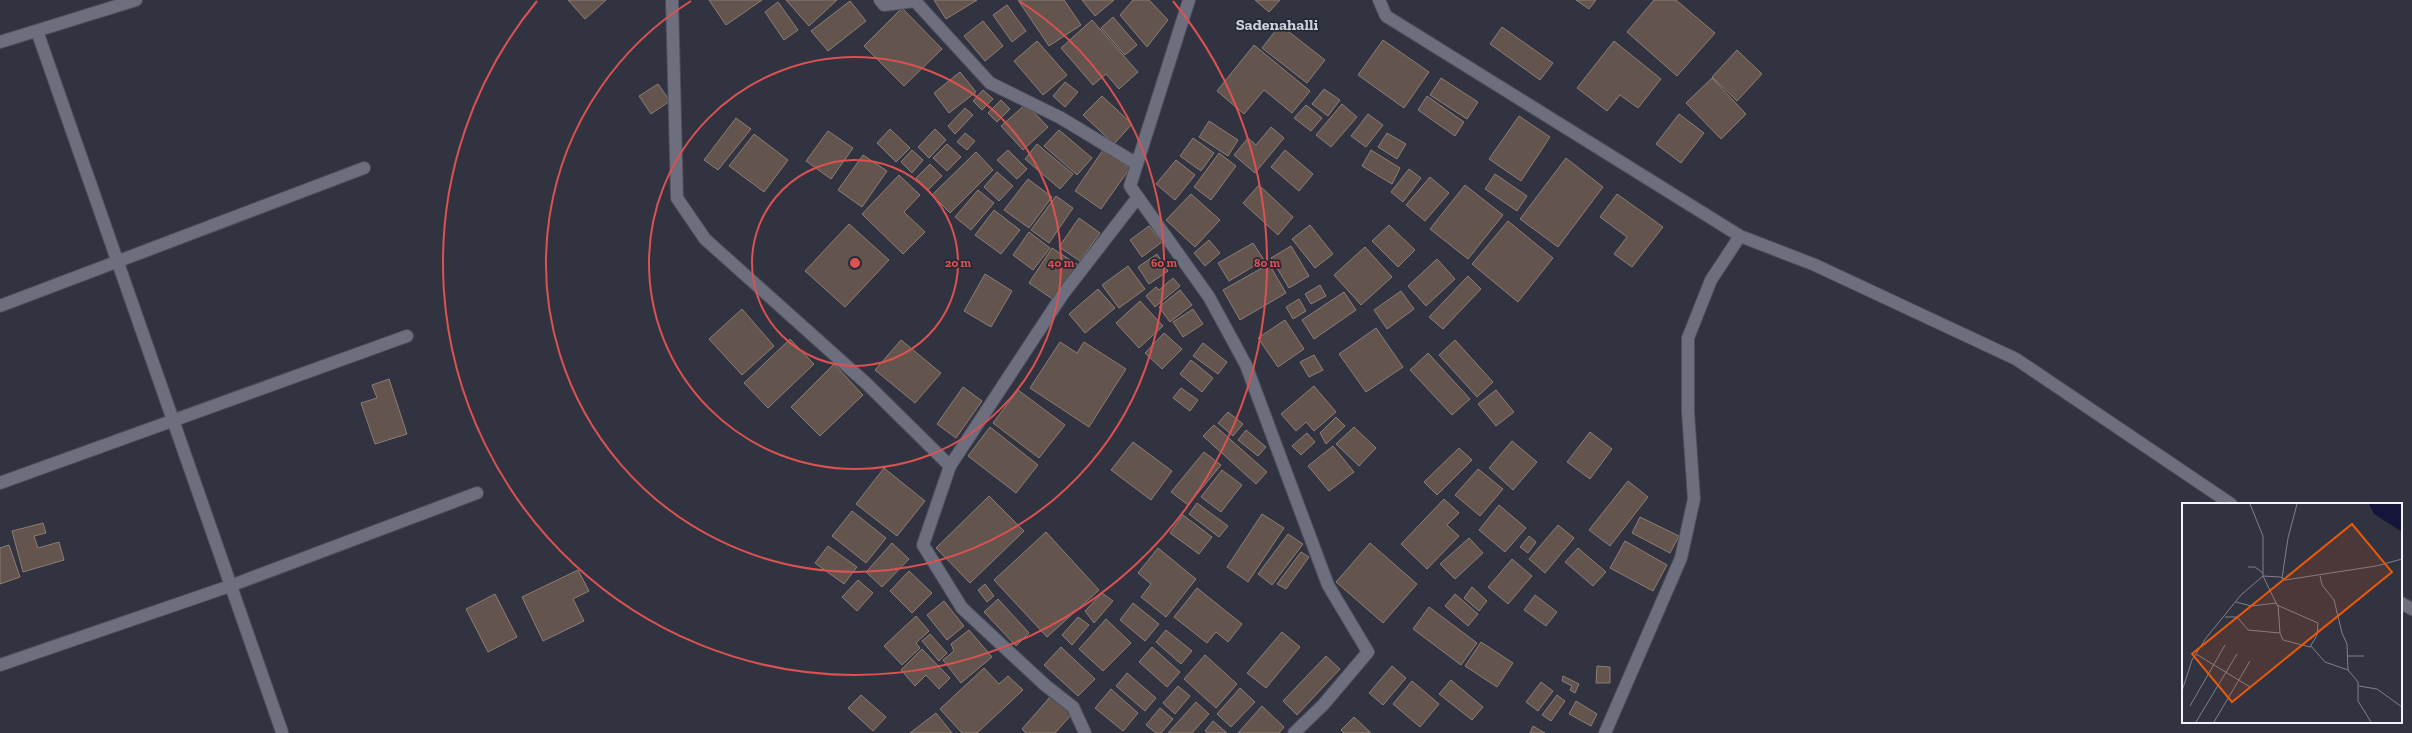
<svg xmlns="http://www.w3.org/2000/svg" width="2412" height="733" viewBox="0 0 2412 733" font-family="'Zilla Slab',serif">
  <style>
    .building { fill: #63554d; stroke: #8d7e74 }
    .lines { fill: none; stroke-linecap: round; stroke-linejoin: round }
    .street-casing { stroke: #4d4e59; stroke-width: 14 }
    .secondary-casing { stroke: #4d4e59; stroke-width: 14 }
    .street { stroke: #6d6f7e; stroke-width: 12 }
    .secondary { stroke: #6d6f7e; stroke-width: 12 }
    .ring { fill: none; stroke: #dc5152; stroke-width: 2 }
    .labels { text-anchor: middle; stroke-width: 3.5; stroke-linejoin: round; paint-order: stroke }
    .quarter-label { font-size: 16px; font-weight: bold; fill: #cdd0e0; stroke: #272935 }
    .inset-road { fill: none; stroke: #7e808b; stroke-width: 1 }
    .view { fill: #e8590c; fill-opacity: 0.15; stroke: #e8590c; stroke-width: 2 }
    .inset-edge { fill: none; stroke: #f2f4fc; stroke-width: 2 }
    .centre { fill: #dc5152; stroke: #272935; stroke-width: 2 }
    .ring-label { font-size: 12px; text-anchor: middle; font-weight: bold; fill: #dc5152; stroke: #272935; stroke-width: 3.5; stroke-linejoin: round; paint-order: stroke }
  </style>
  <rect width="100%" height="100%" fill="#313340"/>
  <g class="building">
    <path d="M568,0h38l-21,19z"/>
    <path d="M709,0h53l-36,25z"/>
    <path d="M786,0h51l-28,26z"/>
    <path d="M934,0h43l-31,19z"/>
    <path d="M1018,0h46l17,25 -32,21z"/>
    <path d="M1082,0h32l-19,16z"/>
    <path d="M1133,0h16l19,20 -21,27 -27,-32z"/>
    <path d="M1255,0h25l-11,12z"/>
    <path d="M1576,0h20l-7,9z"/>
    <path d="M1654,0h22l39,33 -38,43 -50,-44z"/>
    <path d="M850,1l16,20 -38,30 -17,-20z"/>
    <path d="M778,2l20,28 -14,10 -19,-28z"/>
    <path d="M1007,5l19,26 -14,11 -19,-27z"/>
    <path d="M902,8l40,41 -38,37 -40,-40z"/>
    <path d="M1113,17l24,28 -12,10 -24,-27z"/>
    <path d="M1092,20l46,52 -19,17 -13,-15 -13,11 -32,-37z"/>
    <path d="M983,21l20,25 -18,15 -21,-25z"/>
    <path d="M1280,25l45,35 -18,23 -45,-35z"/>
    <path d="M1502,27l51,36 -13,17 -50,-36z"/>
    <path d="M1383,40l46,32 -25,36 -46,-33z"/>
    <path d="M1037,41l30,34 -24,20 -29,-34z"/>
    <path d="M1614,41l47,38 -23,29 -18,-13 -13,16 -30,-23z"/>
    <path d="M1254,45l56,46 -18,22 -28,-23 -20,24 -27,-23z"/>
    <path d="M1737,50l25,24 -25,27 -25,-24z"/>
    <path d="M960,72l16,20 -27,21 -15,-20z"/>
    <path d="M1441,78l37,24 -11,17 -37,-24z"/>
    <path d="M1712,78l34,36 -25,25 -35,-36z"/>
    <path d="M1065,82l13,10 -13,15 -12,-11z"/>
    <path d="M658,84l12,17 -19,13 -12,-18z"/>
    <path d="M1324,89l16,11 -12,16 -16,-12z"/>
    <path d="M983,90l10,9 -11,11 -9,-9z"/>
    <path d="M1102,96l30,28 -18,20 -31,-29z"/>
    <path d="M1427,96l37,26 -9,14 -37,-26z"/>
    <path d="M1001,100l9,9 -13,13 -9,-9z"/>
    <path d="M1026,104l22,23 -25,23 -22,-24z"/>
    <path d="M1342,104l15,13 -26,30 -15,-12z"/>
    <path d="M1306,105l16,13 -11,13 -17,-13z"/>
    <path d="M965,108l8,7 -18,19 -7,-8z"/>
    <path d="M1368,114l15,11 -17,22 -15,-11z"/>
    <path d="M1679,114l25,19 -23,30 -25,-19z"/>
    <path d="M1519,116l31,21 -29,44 -32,-22z"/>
    <path d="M736,118l15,11 -33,41 -14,-10z"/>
    <path d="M1209,121l29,19 -10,16 -29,-19z"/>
    <path d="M1271,127l13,11 -29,35 -21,-18 14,-17 8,7z"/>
    <path d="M890,129l20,19 -14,14 -19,-19z"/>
    <path d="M935,129l11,11 -17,18 -11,-11z"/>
    <path d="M1059,130l33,28 -15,17 -33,-29z"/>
    <path d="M828,131l25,17 -22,31 -25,-18z"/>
    <path d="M965,133l10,8 -8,9 -10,-8z"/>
    <path d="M1387,133l19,11 -9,15 -19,-12z"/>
    <path d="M754,134l34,26 -24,32 -35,-26z"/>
    <path d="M1193,138l21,15 -13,18 -21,-15z"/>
    <path d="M947,144l14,13 -14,14 -14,-13z"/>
    <path d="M1037,144l36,30 -13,15 -35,-30z"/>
    <path d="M912,150l11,10 -11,13 -11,-11z"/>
    <path d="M1008,150l19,19 -10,10 -20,-19z"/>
    <path d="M1103,150l27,18 -29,41 -26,-18z"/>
    <path d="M1285,150l28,24 -14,17 -28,-24z"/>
    <path d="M1371,150l29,18 -8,16 -30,-18z"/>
    <path d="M976,152l17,18 -43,43 -18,-18z"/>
    <path d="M1219,153l17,13 -25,34 -17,-13z"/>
    <path d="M863,155l24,16 -25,36 -24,-17z"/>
    <path d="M1566,158l37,29 -45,60 -38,-28z"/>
    <path d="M1176,160l19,15 -20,25 -19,-16z"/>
    <path d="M930,164l12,12 -14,14 -12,-12z"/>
    <path d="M1409,169l12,9 -18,24 -12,-10z"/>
    <path d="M997,172l16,14 -14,15 -15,-14z"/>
    <path d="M1495,174l32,22 -10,15 -32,-22z"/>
    <path d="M899,175l21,20 -16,17 21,20 -22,22 -41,-40z"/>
    <path d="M1430,177l19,16 -24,28 -19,-16z"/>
    <path d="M1028,179l24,18 -23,31 -25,-18z"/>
    <path d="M1259,185l34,32 -15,18 -35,-32z"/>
    <path d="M1465,185l38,30 -35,44 -38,-30z"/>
    <path d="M978,190l16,13 -23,27 -16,-13z"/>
    <path d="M1191,194l29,26 -25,27 -29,-27z"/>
    <path d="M1617,194l46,33 -31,40 -18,-13 13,-17 -27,-20z"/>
    <path d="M1056,196l17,12 -24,35 -18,-13z"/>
    <path d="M994,210l26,20 -19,24 -26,-19z"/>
    <path d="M1079,218l21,15 -20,28 -21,-14z"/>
    <path d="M1508,221l45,37 -35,44 -46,-38z"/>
    <path d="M849,224l40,36 -44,47 -40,-36z"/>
    <path d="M1310,225l23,29 -18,14 -23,-29z"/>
    <path d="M1389,225l26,25 -17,17 -26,-26z"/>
    <path d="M1149,226l13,16 -20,15 -12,-17z"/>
    <path d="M1029,232l21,16 -17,22 -20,-15z"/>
    <path d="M1209,240l11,13 -15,13 -11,-13z"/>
    <path d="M1253,243l11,17 -35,21 -11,-18z"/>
    <path d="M1291,246l18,30 -20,12 -18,-30z"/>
    <path d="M1365,247l27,30 -31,28 -27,-30z"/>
    <path d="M1052,248l26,17 -24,35 -25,-17z"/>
    <path d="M1157,254l11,17 -19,13 -11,-17z"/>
    <path d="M1437,259l18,20 -29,27 -18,-20z"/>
    <path d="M1269,264l17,29 -46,27 -17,-30z"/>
    <path d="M1128,266l17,23 -26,19 -17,-23z"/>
    <path d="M985,274l27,17 -21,36 -27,-16z"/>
    <path d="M1468,276l13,13 -38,40 -14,-12z"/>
    <path d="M1173,278l7,8 -25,21 -9,-11 10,-9 3,3z"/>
    <path d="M1320,285l6,11 -15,8 -6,-10z"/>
    <path d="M1098,289l17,19 -30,25 -16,-19z"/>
    <path d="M1180,290l12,15 -22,17 -11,-15z"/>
    <path d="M1401,291l13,18 -27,20 -13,-19z"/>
    <path d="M1344,292l12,18 -42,29 -12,-19z"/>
    <path d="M1299,299l7,12 -13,8 -7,-12z"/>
    <path d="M1140,301l23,25 -24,22 -23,-25z"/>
    <path d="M742,309l32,37 -32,29 -33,-36z"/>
    <path d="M1193,309l10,15 -20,13 -10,-15z"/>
    <path d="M1285,320l19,29 -26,18 -20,-29z"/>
    <path d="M1376,328l27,39 -37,25 -27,-38z"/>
    <path d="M1164,333l18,16 -20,20 -17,-16z"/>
    <path d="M790,339l24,25 -46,44 -24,-25z"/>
    <path d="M901,340l40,33 -26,30 -40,-33z"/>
    <path d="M1455,340l38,42 -16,15 -38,-42z"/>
    <path d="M1060,342l17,11 7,-11 42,27 -37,58 -59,-39z"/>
    <path d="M1203,343l24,19 -9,12 -25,-18z"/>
    <path d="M1428,353l42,46 -18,16 -42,-45z"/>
    <path d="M1314,355l9,15 -14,7 -9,-15z"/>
    <path d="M1191,360l22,18 -11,14 -22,-18z"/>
    <path d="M834,364l29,31 -43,41 -29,-29z"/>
    <path d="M389,379l18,55 -32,10 -14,-41 16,-5 -5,-13z"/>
    <path d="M1314,386l22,26 -22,19 -8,-9 -10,9 -15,-17z"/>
    <path d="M963,387l19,14 -26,37 -19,-14z"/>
    <path d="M1181,388l17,12 -8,11 -17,-13z"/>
    <path d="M1018,390l47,35 -26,33 -46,-35z"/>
    <path d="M1496,390l18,22 -18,14 -18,-22z"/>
    <path d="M1228,412l15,12 -10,12 -15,-13z"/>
    <path d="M1336,417l9,9 -19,18 -6,-11z"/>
    <path d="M1214,425l53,47 -11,12 -53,-48z"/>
    <path d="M990,427l48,38 -22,28 -48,-37z"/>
    <path d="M1354,427l22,21 -17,18 -23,-22z"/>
    <path d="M1246,430l20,17 -8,9 -20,-16z"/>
    <path d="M1590,432l22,17 -22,30 -23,-17z"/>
    <path d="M1307,433l8,9 -14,13 -9,-9z"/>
    <path d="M1512,441l25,21 -24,28 -24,-22z"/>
    <path d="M1133,442l39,29 -21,29 -40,-30z"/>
    <path d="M1333,446l21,26 -25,19 -21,-25z"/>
    <path d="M1459,448l13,12 -35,35 -13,-13z"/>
    <path d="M1204,452l17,13 -33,40 -17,-13z"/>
    <path d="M884,468l41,33 -28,35 -41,-32z"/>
    <path d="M1478,469l25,20 -23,27 -25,-21z"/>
    <path d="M1222,470l20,15 -21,27 -20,-15z"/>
    <path d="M1628,481l20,16 -38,49 -21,-16z"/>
    <path d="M989,496l35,35 -54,52 -34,-35z"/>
    <path d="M1444,499l15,14 -12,12 12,11 -32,33 -26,-25z"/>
    <path d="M1197,503l31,23 -9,11 -30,-23z"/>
    <path d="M1499,505l27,23 -21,24 -26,-22z"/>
    <path d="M852,511l34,27 -20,25 -34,-27z"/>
    <path d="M1262,514l22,14 -36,54 -21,-15z"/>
    <path d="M1183,515l29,22 -13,17 -29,-21z"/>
    <path d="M1640,517l39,19 -9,17 -38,-20z"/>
    <path d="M43,523l3,10 -12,3 4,12 21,-6 5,18 -41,12 -11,-41z"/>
    <path d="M1558,525l16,13 -29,35 -16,-14z"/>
    <path d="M1046,532l53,58 -52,47 -53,-57z"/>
    <path d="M1288,534l15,10 -31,41 -14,-11z"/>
    <path d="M1529,536l7,6 -8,11 -8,-6z"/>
    <path d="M1469,538l14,15 -28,26 -15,-15z"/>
    <path d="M1625,541l42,24 -14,26 -43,-23z"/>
    <path d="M892,543l17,16 -27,28 -16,-15z"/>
    <path d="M1370,543l47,41 -34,39 -47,-41z"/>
    <path d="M9,545l11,32 -20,7v-36z"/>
    <path d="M828,546l29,21 -13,17 -29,-21z"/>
    <path d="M1158,548l38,31 -30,38 -25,-20 10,-13 -13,-11z"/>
    <path d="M1578,548l28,24 -13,14 -28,-24z"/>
    <path d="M1301,552l8,5 -23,32 -9,-5z"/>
    <path d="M1512,559l20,17 -24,28 -20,-17z"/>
    <path d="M578,570l11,21 -16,8 11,22 -41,20 -21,-44z"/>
    <path d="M909,571l23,22 -20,20 -22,-22z"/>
    <path d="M858,580l15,13 -16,18 -15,-14z"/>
    <path d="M985,584l9,12 -7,6 -9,-12z"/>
    <path d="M1472,587l15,14 -8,10 -15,-13z"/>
    <path d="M1197,588l45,36 -14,18 -12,-10 -9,11 -33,-26z"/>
    <path d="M1102,593l11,8 -19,22 -9,-12z"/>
    <path d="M495,594l22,43 -29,15 -22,-43z"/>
    <path d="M1455,594l23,20 -10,12 -23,-20z"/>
    <path d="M1535,595l22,17 -11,14 -22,-16z"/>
    <path d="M998,599l31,34 -13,13 -32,-34z"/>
    <path d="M944,601l20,25 -17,14 -20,-25z"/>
    <path d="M1133,603l26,21 -14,17 -25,-21z"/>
    <path d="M1429,607l48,36 -16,22 -48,-36z"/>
    <path d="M916,616l13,15 -13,12 4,5 -18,17 -18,-19z"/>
    <path d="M1078,617l11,8 -17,20 -10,-10z"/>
    <path d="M1106,619l25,24 -28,28 -24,-22z"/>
    <path d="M969,630l23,27 -31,26 -18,-23 11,-9 -3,-7z"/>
    <path d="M1166,630l26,21 -11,13 -25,-22z"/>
    <path d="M1282,632l18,15 -34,41 -19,-15z"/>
    <path d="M930,634l17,19 -8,8 -17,-20z"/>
    <path d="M1481,642l32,21 -16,24 -32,-21z"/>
    <path d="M1061,647l34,32 -17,17 -34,-31z"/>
    <path d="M1152,647l28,25 -13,15 -28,-25z"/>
    <path d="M922,649l28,29 -11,11 -13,-14 -11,11 -14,-16z"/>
    <path d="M1205,655l32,29 -21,24 -32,-29z"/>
    <path d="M1326,656l14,13 -43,46 -14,-14z"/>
    <path d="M1392,666l14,12 -23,27 -14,-12z"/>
    <path d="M1597,666l13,1v16h-14z"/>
    <path d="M984,668l15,16 9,-8 15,14 -46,43h-15l-22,-24z"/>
    <path d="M1127,673l29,25 -11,13 -29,-25z"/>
    <path d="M1563,676l16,8 -4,9 -5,-3 2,-4 -10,-5z"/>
    <path d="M1451,680l32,27 -11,13 -33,-26z"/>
    <path d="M1412,681l27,23 -19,23 -27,-23z"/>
    <path d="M1541,682l12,9 -15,20 -12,-9z"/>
    <path d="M1178,686l12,10 -15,18 -12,-11z"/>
    <path d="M1240,688l15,14 -24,25 -14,-13z"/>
    <path d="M1111,689l27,24 -15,18 -28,-23z"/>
    <path d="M861,695l25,22 -13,14 -25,-23z"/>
    <path d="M1557,695l8,6 -14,20 -9,-6z"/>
    <path d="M1051,696l21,18 -17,19h-29l-4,-4z"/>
    <path d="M1576,701l21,13 -6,12 -22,-12z"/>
    <path d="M1196,702l13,12 -17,19h-24z"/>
    <path d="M1262,706l22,21 -5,6h-41z"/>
    <path d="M1160,708l13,11 -12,14h-5l-10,-8z"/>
    <path d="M936,713l16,20h-42z"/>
    <path d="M1354,717l17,16h-27l-3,-3z"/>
    <path d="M1213,721l14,12h-19l-3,-2z"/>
    <path d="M1533,726l12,7h-15z"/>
  </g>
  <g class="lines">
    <defs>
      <g id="street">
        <path d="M672,0l5,198 28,41 162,145 83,82 -27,79 39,63 83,77 28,22 12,26"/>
        <path d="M880,0l4,5 31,-4 75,82 71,35 76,46"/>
        <path d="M1189,0l-59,186 79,111 37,68 82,220 40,67 -45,53 -29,28"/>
        <path d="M37,31l245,701"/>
        <path d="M1740,236l75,29 201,94 215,145"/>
        <path d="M0,306l364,-138"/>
        <path d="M950,466l113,-172 75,-97"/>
        <path d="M0,483l407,-147"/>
        <path d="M2401,603l11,6"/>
        <path d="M0,665l230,-79 247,-93"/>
      </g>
      <g id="secondary">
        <path d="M1379,0l7,16 354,220 -29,44 -23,58v74l6,87 -13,59 -76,175"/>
        <path d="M0,42l136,-42"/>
      </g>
    </defs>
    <use href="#street" class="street-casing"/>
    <use href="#secondary" class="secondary-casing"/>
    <use href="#street" class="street"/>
    <use href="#secondary" class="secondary"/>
  </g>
  <g class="ring">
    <circle cx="855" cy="263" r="103"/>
    <circle cx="855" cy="263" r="206"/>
    <path d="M1019 1A309 309 0 1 1 691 1"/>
    <path d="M1173 1A412 412 0 1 1 537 1"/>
  </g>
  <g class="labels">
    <g class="quarter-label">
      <text x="1277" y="30">Sadenahalli</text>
    </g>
  </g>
  <g transform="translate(2182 503)">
    <rect width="220" height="220" fill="#313340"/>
    <path d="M187,1h33v28l-28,-18z" fill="#15153b"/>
    <path class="inset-road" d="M66,64h7l8,6M138,73l2,9 12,15 8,33 5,11 1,26 10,12v19l13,21M100,75l6,-40 9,-34M54,99l15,4 26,-3M96,102l2,28M43,114h12l11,13 32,3 3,7 27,7 7,-12 1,-12 -41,-18 -14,-29v-40l-13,-32M129,143l14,16 23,8M14,151l54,33M166,153h16M177,183l18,3 25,18M0,188l10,-31 14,-22 35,-43 22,-19 17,1 5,3 91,-14 26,-7M8,203l35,-61M14,219l41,-68M32,219l36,-61"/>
    <path class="view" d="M170,21l40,48 -160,130 -40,-48z"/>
    <rect width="220" height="220" class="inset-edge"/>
  </g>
  <circle cx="855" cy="263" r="6" class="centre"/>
  <g class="ring-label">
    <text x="958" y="267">20 m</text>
    <text x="1061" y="267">40 m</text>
    <text x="1164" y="267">60 m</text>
    <text x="1267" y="267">80 m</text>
  </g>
</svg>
